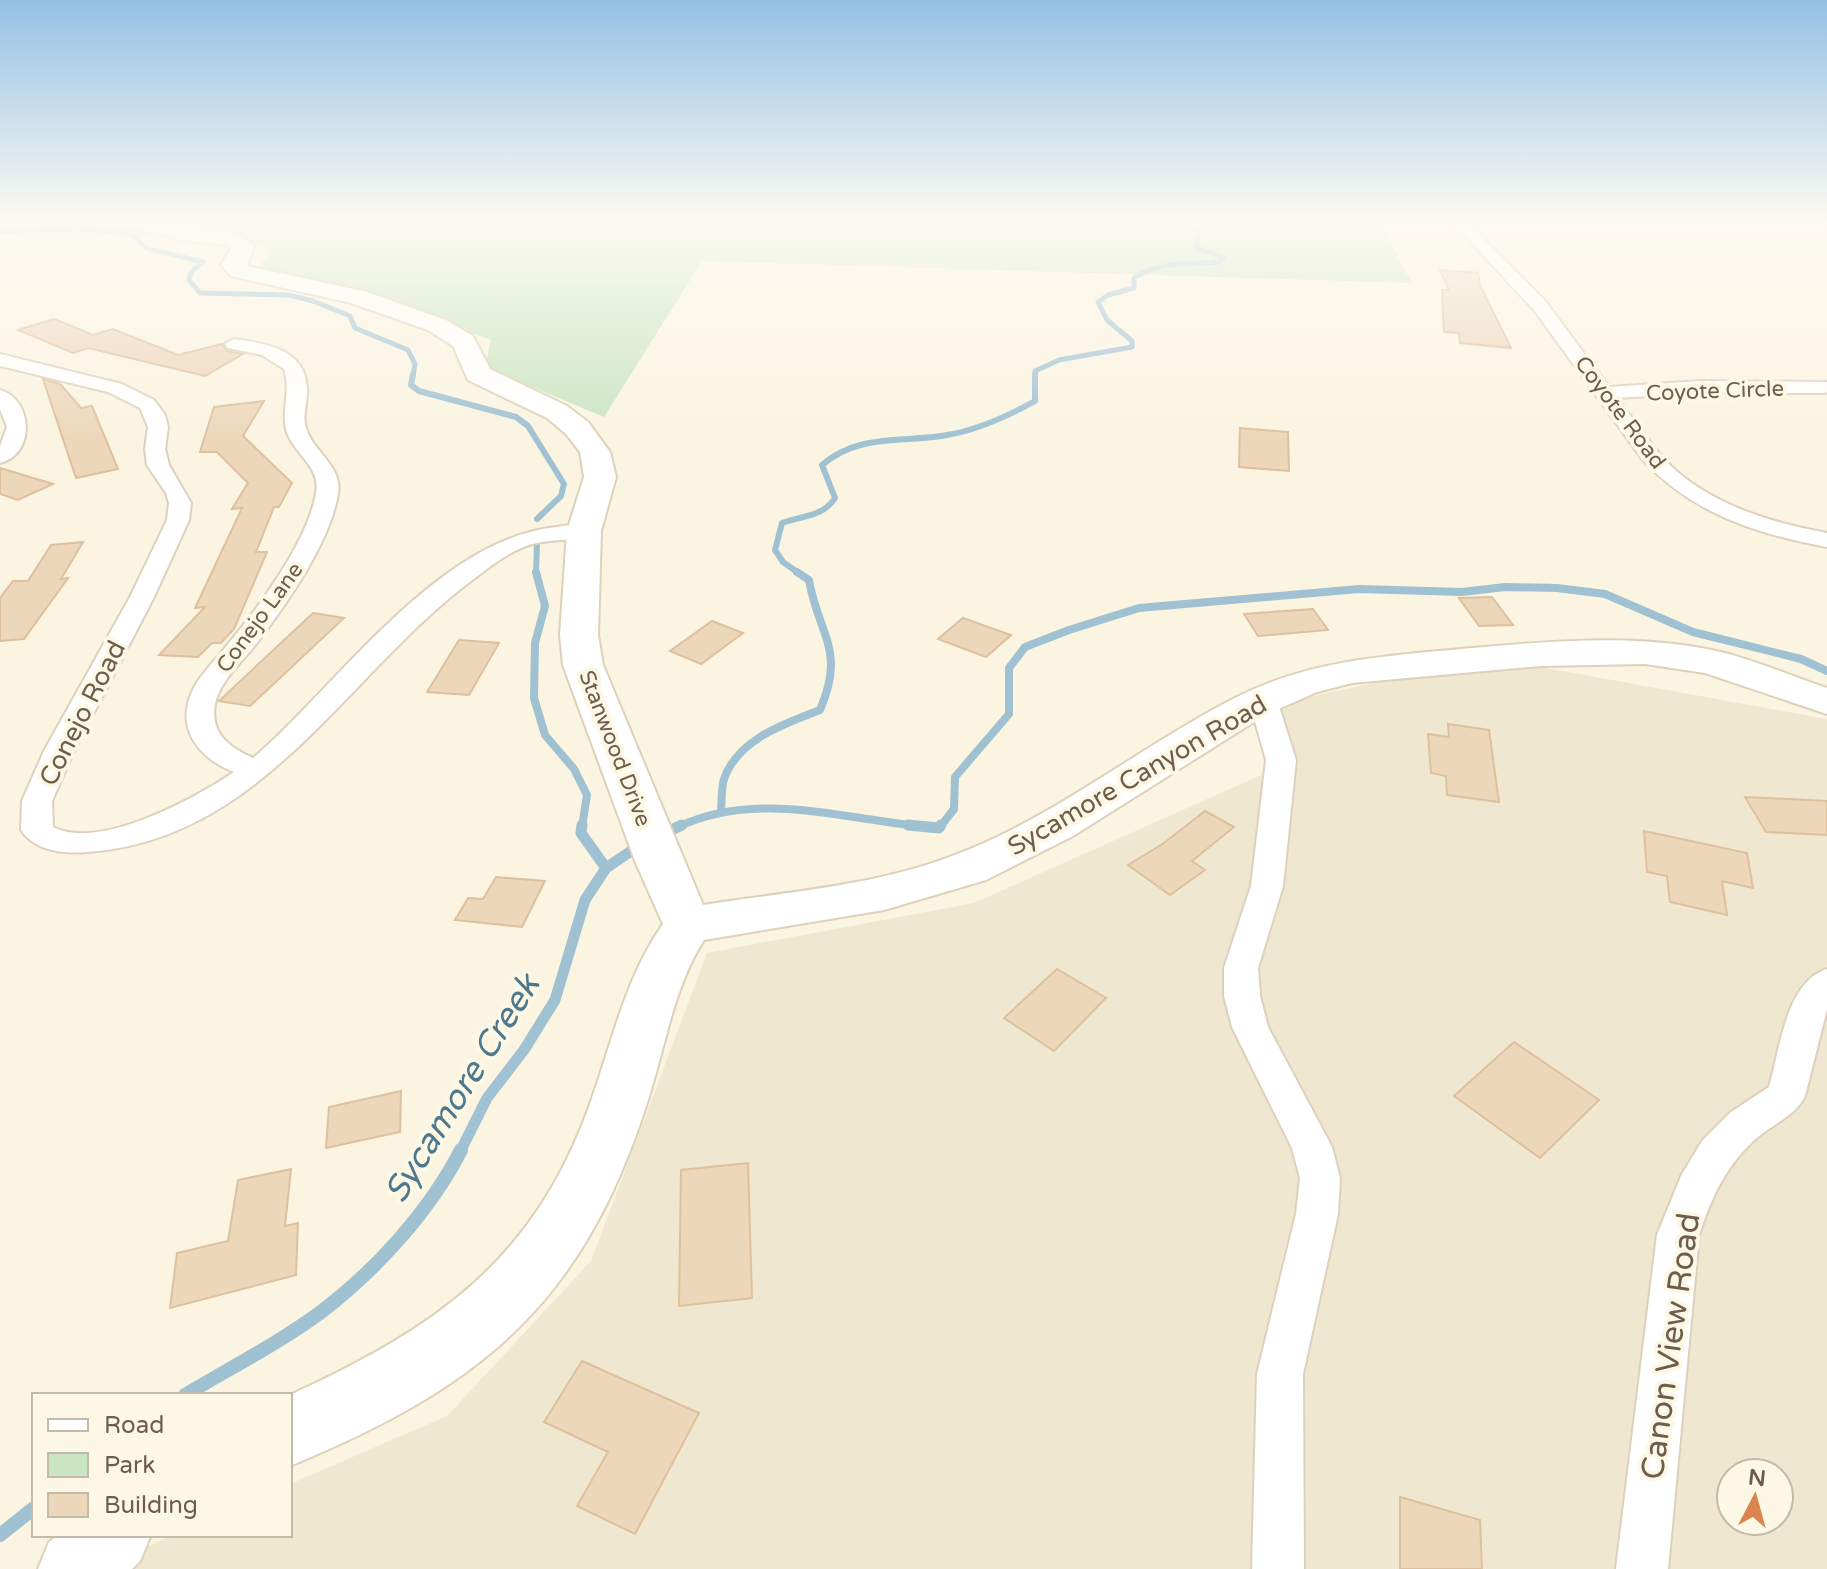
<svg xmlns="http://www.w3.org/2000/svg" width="1827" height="1569" viewBox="0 0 1827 1569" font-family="'Varela Round',sans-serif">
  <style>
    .residential { fill: #f0e7d0; fill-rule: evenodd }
    .green { fill: #cae5c1 }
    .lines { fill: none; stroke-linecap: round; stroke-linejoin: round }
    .stream-far4 { stroke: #9fc1d2; stroke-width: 5 }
    .stream-far3 { stroke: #9fc1d2; stroke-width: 6 }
    .stream-far2 { stroke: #9fc1d2; stroke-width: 8 }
    .stream-far1 { stroke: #9fc1d2; stroke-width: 11 }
    .stream { stroke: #9fc1d2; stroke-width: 14 }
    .building { fill: #edd7bb; stroke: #dec09d; stroke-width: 2 }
    .minor-casing { stroke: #ddd1be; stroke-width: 4 }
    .secondary-casing { stroke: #ded1b9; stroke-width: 4 }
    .minor { fill: #fff; fill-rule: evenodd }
    .secondary { fill: #fff; fill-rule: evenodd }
    .labels { text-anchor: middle; stroke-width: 8; stroke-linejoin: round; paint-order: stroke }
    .far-street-label { font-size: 22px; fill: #6e5d4a; stroke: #fdf8e6 }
    .street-label { font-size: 26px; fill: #6e5d4a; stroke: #fdf8e6 }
    .near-street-label { font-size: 32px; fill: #6e5d4a; stroke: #fdf8e6 }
    .near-water-label { font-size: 34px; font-style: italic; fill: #4d788d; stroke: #fdf8e6 }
  </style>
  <rect width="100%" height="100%" fill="#faf4e1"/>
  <path class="residential" d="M1491,658l336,61v850h-1700l21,-23 25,-11h117v-51l157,-68 144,-155 116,-308 267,-50 314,-140 -17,-58zM1731,1473h48v48h-48z"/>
  <path class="green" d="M0,221h1379l33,62 -710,-22 -98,156 -119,-50 6,-27 -95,-34 -129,-30 -7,-9 9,-15 -6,-8 -99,-8 -164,-6z"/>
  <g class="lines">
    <g class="stream-far4">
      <path d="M0,232l78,-4 46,5 8,2 14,13 57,14 -12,10 -2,8 11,13 89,2 24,6 37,15 5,12 53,22 7,14 -2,12"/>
      <path d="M1035,376v-5l24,-11 73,-13v-6l-25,-21 -9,-18 10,-7 26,-7v-10c27,-18 54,-13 85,-16l4,-4 -27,-11 3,-14 -8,-4 -4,-8"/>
    </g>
    <g class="stream-far3">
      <path d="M413,374l-2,11 8,6 97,26 12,9 36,58 -3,12 -24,23"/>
      <path d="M536,574l1,-32"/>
      <path d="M800,574l-17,-12 -8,-12 7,-27c19,-7 41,-6 53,-25l-13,-33c37,-32 81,-22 125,-30 31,-5 61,-19 88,-34v-27"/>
    </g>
    <g class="stream-far2">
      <path d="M536,572l9,34 -10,37 -1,55 11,37 29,34 13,26 -5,32"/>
      <path d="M721,811c1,-10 0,-22 3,-32 14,-40 60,-55 96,-69 26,-61 -1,-73 -11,-130l-12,-8"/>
      <path d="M678,827c79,-38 167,-7 251,0"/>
      <path d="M940,827l14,-18 1,-32 54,-63v-46l16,-21 44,-17 70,-22 220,-19 103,3 43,-5 52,1 48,6 88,38 108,27 26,12"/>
    </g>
    <g class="stream-far1">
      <path d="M908,825l31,3 2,-3"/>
      <path d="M661,835l21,-10"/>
      <path d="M606,868l34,-23"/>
      <path d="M460,1152l27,-54 37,-48 31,-50 30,-100 21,-32 -25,-35 1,-8"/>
    </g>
    <g class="stream">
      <path d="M185,1395c45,-27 94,-52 136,-83 54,-41 109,-101 140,-162"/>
      <path d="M0,1535l34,-27"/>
    </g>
  </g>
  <g class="building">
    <path d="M1440,270l38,3 2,12 31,63 -51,-5 -1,-10 -15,-1 -2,-42h7z"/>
    <path d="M54,319l39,16 20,-6 65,26 44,-11 5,7 16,3 -38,22 -117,-28 -15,5 -55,-23z"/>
    <path d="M43,379l17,5 21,24 11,-2 26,63 -42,9z"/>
    <path d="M264,401l-21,35 49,47 -13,24h-5l-18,45h11l-33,77 -13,14h-9l-14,14 -39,-2 46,-48 -10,1 47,-100 -10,1 16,-26 -31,-31h-17l14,-45z"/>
    <path d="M1240,428l48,4 1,39 -50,-4z"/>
    <path d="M0,468l53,16 -35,16 -18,-6z"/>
    <path d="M83,542l-22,37 7,-1 -44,61 -24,2v-43l13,-17h15l23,-36z"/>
    <path d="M1492,597l21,28 -34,1 -20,-28z"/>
    <path d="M1313,609l15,21 -70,6 -14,-22z"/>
    <path d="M313,613l31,5 -94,88 -31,-5z"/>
    <path d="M963,618l48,17 -25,22 -48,-18z"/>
    <path d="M712,621l31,12 -42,31 -31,-13z"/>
    <path d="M459,640l40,3 -30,52 -42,-3z"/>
    <path d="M1448,724l41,6 10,72 -52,-7 -1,-19 -15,-3 -3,-39 21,3z"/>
    <path d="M1745,797l82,4v34l-61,-3z"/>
    <path d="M1205,811l29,16 -42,34 13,9 -35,25 -42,-30 36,-22z"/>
    <path d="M1644,831l103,22 6,35 -31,-7 5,34 -57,-13 -3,-26 -20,-4z"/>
    <path d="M496,877l49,4 -23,46 -67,-7 13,-22 15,1z"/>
    <path d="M1057,969l49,29 -52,53 -50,-33z"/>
    <path d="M1514,1042l85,58 -59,58 -86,-62z"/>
    <path d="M401,1091l-1,41 -74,16 3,-41z"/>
    <path d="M748,1163l4,135 -73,8 2,-136z"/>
    <path d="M291,1169l-6,57 13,-3 -2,52 -126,33 7,-55 51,-12 10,-61z"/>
    <path d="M582,1361l117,52 -64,121 -58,-28 31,-54 -64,-30z"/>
    <path d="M1400,1497l80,23 2,49h-82z"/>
  </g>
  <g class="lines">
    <defs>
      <g id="minor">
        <path d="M1451,221h15l80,81 63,85 92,-6 126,1v10l-3,1h-123l-84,5c19,24 36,52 58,72 43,37 98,53 152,63v14c-70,-13 -134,-33 -184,-87l-109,-150z"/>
        <path d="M234,339c31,4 71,10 73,49 1,12 -4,24 -2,36 5,27 38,40 33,70 -8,49 -52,111 -82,150 -14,18 -36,37 -41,60 -5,29 13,43 38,54l7,-6c82,-73 180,-213 296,-225 12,-2 24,-4 36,-1l4,5 -4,5c-19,5 -40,3 -60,8 -21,6 -40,21 -57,34 -129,95 -211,262 -388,274 -24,2 -52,-1 -66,-22l1,-29 22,-50 86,-154 37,-77 2,-17 -3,-10 -19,-28 -2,-16 3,-22 -8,-19 -32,-16 -108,-26v-12l122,30 32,16 11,15 3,12 -3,22 4,16 22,38 -2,17 -35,77 -80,154 -22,50 1,26c46,24 143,-29 181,-55 -28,-11 -54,-35 -46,-68 5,-24 26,-41 40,-60 31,-37 80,-103 88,-151 5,-25 -19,-37 -28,-58 -9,-21 4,-44 -4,-66l-22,-14 -34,-7 -3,-4z"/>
        <path d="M0,390c32,8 37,64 0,73v-17l7,-19 -7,-18z"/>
        <path d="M1263,692l10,2 4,6 19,60 -13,126 -25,82 2,28 8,31 64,120 8,31 -2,36 -35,160 1,195h-52l5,-195 39,-160 4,-36 -8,-30 -60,-121 -8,-31v-28l27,-82 15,-126 -17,-60 4,-6z"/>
        <path d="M1827,969v40l-22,87c-9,19 -30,27 -46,40 -32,27 -47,60 -60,99l-31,334h-52l41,-334 24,-59 21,-35 29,-29 38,-25c11,-38 17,-105 58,-118z"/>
      </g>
      <g id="secondary">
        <path d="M129,221c26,0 111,5 125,25l-7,20 120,26 79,28 27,16 17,33 77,37 21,16 22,30 6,25 -15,54 -3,104 5,30 100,240c82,-13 171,-19 249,-49 103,-38 188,-110 285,-159 75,-38 152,-41 235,-49 80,-7 161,-14 240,2 39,8 78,26 115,38v26l-122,-41 -60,-9 -104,2 -189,17 -35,9 -52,23 -192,121 -87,44 -102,30 -180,30c-32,50 -39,110 -58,166 -65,200 -166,281 -356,360v-71c146,-67 244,-134 300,-291 22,-61 35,-126 73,-180l-28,-63 -72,-196 -3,-30 7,-104 17,-54 -4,-25 -14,-18 -19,-16 -79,-38 -15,-34 -25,-16 -77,-27 -120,-27 -10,-11 10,-17 -4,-3 -46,-5 -49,-14z"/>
        <path d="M58,1535h93l-11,26 -8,8h-94l11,-27z"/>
      </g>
    </defs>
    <use href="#minor" class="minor-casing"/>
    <use href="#secondary" class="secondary-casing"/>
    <use href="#minor" class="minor"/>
    <use href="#secondary" class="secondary"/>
  </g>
  <linearGradient id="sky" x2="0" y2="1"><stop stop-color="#95c1e5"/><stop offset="0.5" stop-color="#fdfaf2"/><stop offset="1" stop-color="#fdfaf2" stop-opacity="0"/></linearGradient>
  <rect width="1827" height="441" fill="url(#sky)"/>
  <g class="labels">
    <g class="far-street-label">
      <text transform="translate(1715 390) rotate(-2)" y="8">Coyote Circle</text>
      <text transform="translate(1621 412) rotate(53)" y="8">Coyote Road</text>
      <text transform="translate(259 617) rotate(-54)" y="8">Conejo Lane</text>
      <text transform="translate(616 748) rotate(69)" y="8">Stanwood Drive</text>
    </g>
    <g class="street-label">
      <text transform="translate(82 713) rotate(-63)" y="9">Conejo Road</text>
      <text transform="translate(1137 775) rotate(-30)" y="9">Sycamore Canyon Road</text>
    </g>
    <g class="near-street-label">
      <text transform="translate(1670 1346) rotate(-82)" y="11">Canon View Road</text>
    </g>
    <g class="near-water-label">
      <text transform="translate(461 1088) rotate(-58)" y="12">Sycamore Creek</text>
    </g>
  </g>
  <rect x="32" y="1393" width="260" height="144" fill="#fdf8e6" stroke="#c4baa8" stroke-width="2"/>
  <rect x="48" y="1419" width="40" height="12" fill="#ffffff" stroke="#c4baa8" stroke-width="2"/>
  <text x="104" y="1433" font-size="24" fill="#6e5d4a">Road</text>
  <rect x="48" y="1453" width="40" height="24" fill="#cae5c1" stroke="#c4baa8" stroke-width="2"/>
  <text x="104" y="1473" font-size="24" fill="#6e5d4a">Park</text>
  <rect x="48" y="1493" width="40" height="24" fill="#edd7bb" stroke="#c4baa8" stroke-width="2"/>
  <text x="104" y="1513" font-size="24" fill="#6e5d4a">Building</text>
  <g transform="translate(1755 1497) rotate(6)"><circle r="38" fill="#fdf8e6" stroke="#c4baa8" stroke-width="2"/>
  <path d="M0-6L14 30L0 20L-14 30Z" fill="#da854f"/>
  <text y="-12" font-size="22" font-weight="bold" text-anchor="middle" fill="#6e5d4a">N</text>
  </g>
</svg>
